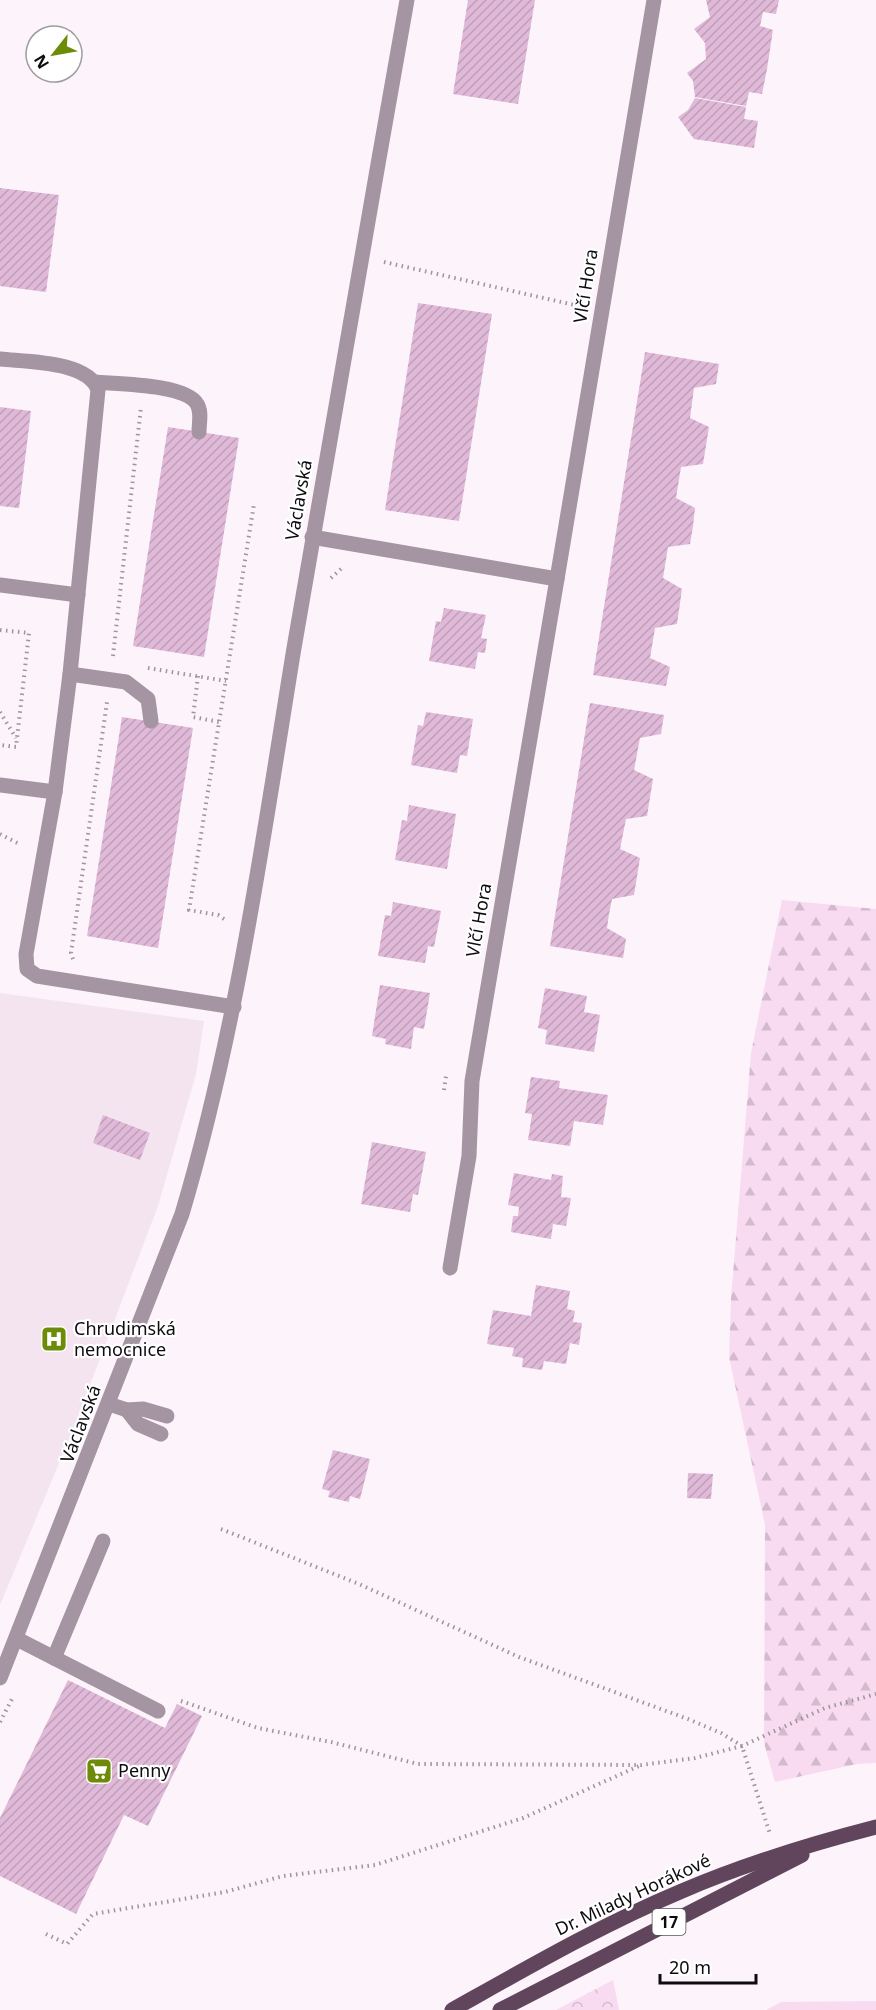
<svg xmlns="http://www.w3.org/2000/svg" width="876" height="2010" viewBox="0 0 876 2010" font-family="'Noto Sans',sans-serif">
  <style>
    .built { fill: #f4e4f0 }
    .forest { fill: url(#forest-firs) }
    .park { fill: url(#park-crowns) }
    .garden { fill: #f8dbf1 }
    .building { fill: url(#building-hatch) }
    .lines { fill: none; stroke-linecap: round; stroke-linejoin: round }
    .path { stroke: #9d959b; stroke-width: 4; stroke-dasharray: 1.5 4.5; stroke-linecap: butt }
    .minor { stroke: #a594a1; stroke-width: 15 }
    .major { stroke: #61455c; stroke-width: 15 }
    .labels { text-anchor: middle; stroke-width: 4.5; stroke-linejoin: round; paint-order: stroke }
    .shield { fill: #fff; stroke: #565456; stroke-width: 1.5 }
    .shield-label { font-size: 16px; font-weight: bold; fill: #0e0b0e }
    .street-label { font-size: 18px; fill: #0e0b0e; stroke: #fff }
    .poi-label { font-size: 18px; fill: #0e0b0e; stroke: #fff; text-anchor: start }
  </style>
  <defs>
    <pattern id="forest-firs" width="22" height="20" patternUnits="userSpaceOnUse" patternTransform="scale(1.5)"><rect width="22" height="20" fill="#f8dbf1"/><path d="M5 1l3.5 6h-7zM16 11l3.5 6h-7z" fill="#d3bbcd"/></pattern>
    <pattern id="park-crowns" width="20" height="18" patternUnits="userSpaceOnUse" patternTransform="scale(1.5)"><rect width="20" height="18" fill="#f8dbf1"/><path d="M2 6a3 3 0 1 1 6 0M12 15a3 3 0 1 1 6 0" fill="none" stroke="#d3bbcd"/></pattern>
    <pattern id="building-hatch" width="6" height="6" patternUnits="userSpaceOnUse" patternTransform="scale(1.5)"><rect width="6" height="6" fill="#e0b9d8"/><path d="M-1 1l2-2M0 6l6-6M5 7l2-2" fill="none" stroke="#bf9eb8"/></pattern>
  </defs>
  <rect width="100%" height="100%" fill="#fdf3fb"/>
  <path class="built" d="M0,993l204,28 -8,53 -38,132 -86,226 -72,173z"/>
  <path class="forest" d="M782,900l94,9v854l-19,1 -82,18 -11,-39 1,-218 -36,-168 2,-58 20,-246z"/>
  <path class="park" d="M613,1980l6,30h-63z"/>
  <path class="garden" d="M876,2001v9h-110l15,-8z"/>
  <g class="building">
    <path d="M468,0h67l-17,104 -65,-10z"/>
    <path d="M706,0h73l-3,14 -13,-2 -3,14 13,4 -6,39 -5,25 -13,-2 -3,14 -51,-9 -2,-16 -6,-8 19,-14 -1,-16 -11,-14 16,-12z"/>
    <path d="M695,98l51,9 -2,12 14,2 -4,27 -60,-9 -16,-22 10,-7z"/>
    <path d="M0,188l59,7 -13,97 -46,-6z"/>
    <path d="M418,303l74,11 -33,207 -74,-11z"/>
    <path d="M645,352l74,12 -3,20 -22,4 -4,30 19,9 -6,37 -22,3 -5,31 19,10 -2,18 -3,18 -22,3 -5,31 19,11 -5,35 -22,4 -5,30 20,9 -4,19 -73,-11z"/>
    <path d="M0,407l31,4 -12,97 -19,-2z"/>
    <path d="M168,427l71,11 -35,219 -71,-11z"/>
    <path d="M444,608l42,7 -5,23 6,1 -2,14 -7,-1 -3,17 -46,-8 7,-40 5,1z"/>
    <path d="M590,703l74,12 -3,19 -21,4 -6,32 19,9 -6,37 -21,3 -6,30 20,9 -6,37 -22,4 -3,15 -2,14 19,11 -3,19 -73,-12z"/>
    <path d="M426,712l47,7 -6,37 -7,-1 -3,18 -46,-8 7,-40 5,1z"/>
    <path d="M122,717l71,11 -35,220 -71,-12z"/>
    <path d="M409,805l47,9 -9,55 -52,-9 7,-40 5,1z"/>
    <path d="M393,902l48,9 -7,36 -6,-1 -3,17 -47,-7 7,-41 6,1z"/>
    <path d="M380,985l50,8 -6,36 -10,-2 -3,22 -26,-5 1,-5 -14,-3z"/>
    <path d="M545,988l42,8 -3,16 16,3 -6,37 -49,-8 2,-14 -9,-2z"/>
    <path d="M531,1077l29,4 -1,7 49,7 -5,30 -29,-4 -4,25 -42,-6 4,-26 -7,-1z"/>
    <path d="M103,1115l47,18 -10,27 -47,-17z"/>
    <path d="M372,1142l54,10 -8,43 -5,-1 -3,18 -49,-8z"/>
    <path d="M514,1173l37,7 1,-6 11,2 -2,21 10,1 -5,28 -13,-2 -2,15 -40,-7 2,-16h5l1,-9 -11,-2z"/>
    <path d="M536,1285l34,6 -3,18 8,2 -2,11 9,1 -3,22 -9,-2 -4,21 -22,-3 -2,9 -20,-3 1,-9 -11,-2 2,-8 -27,-4 6,-34 38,6z"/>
    <path d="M333,1450l37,9 -10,40 -10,-3 -1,6 -21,-5 2,-6 -8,-2z"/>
    <path d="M688,1473l25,1 -2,25 -24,-1z"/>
    <path d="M68,1680l97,48 12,-24 25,12 -54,110 -24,-11 -48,99 -76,-38v-58z"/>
  </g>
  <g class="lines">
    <g class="path">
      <path d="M384,262l195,44"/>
      <path d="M331,578l12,-11"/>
      <path d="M0,630l29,3 -13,114 -16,-2"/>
      <path d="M113,656l28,-249"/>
      <path d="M148,668l78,13"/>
      <path d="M198,676l-5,41 26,5"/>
      <path d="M0,712l16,26"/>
      <path d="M0,834l21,11"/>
      <path d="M224,919l-6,-4 -29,-5 65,-406"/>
      <path d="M73,959l-2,-6 36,-251"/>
      <path d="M444,1090l2,-14"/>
      <path d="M221,1529l138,55 160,73 169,62 33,14 21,13 83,-38 51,-14"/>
      <path d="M181,1701l77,27 73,14 87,22 223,1 54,-7 47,-12 28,88"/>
      <path d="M0,1722l12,-23"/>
      <path d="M46,1934l21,10 26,-30 132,-22 58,-16 92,-11 148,-47 116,-52"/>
    </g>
    <g class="minor">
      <path d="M0,359c27,3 88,2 98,31l-28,284 -15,118 -29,162 1,15 10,7 197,31"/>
      <path d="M95,382c23,2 91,2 102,22 5,8 2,19 2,28"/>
      <path d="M312,537l245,42 97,-579"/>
      <path d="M0,585l78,10"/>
      <path d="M70,674l56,8 22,17 3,22"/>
      <path d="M0,785l55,7"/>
      <path d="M450,1268l19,-112 3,-75 85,-502"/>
      <path d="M109,1404l18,6 16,-1 24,7"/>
      <path d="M127,1410l11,14 23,10"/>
      <path d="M17,1639l141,72"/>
      <path d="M54,1658l49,-117"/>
      <path d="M0,1678l182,-464c55,-185 81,-376 112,-566 36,-216 75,-432 113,-648"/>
    </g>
    <g class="major">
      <path d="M452,2010c75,-42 151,-86 230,-119 63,-27 128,-47 194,-64"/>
      <path d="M500,2010l302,-155"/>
    </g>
  </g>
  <defs>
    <symbol id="hospital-square" viewBox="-11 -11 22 22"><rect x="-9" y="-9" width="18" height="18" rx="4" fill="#6d8b07" stroke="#fff"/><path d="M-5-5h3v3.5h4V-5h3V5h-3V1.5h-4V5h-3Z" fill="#fff"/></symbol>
    <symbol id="supermarket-square" viewBox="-11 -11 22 22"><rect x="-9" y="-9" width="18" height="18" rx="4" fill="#6d8b07" stroke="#fff"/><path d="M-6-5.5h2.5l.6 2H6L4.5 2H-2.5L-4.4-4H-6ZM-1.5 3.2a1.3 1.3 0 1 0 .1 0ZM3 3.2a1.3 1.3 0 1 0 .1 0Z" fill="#fff"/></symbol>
  </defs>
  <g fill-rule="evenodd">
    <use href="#hospital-square" x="39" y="1324" width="30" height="30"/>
    <use href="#supermarket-square" x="84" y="1756" width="30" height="30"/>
  </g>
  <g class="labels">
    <rect class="shield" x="652.5" y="1909" width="33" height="26" rx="4.5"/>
    <g class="shield-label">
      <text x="669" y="1928">17</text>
    </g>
    <g class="street-label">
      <text transform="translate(586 286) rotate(-81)" y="6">Vlčí Hora</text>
      <text transform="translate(299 500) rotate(-80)" y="6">Václavská</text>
      <text transform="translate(479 920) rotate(-80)" y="6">Vlčí Hora</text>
      <text transform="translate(81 1424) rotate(-69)" y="6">Václavská</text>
      <text transform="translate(633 1895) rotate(-25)" y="6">Dr. Milady Horákové</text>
    </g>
    <g class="poi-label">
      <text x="74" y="1335">Chrudimská<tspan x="74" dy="21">nemocnice</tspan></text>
      <text x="118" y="1777">Penny</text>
    </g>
  </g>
  <g transform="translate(54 54) rotate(239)"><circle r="28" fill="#ffffff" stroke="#9f9d9f" stroke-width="1.5"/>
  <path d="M0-4.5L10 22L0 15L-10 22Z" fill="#6d8b07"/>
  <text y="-9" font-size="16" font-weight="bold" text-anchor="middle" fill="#0e0b0e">N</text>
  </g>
  <path d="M660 1974v9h96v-9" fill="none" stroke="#0e0b0e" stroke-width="3"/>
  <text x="669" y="1974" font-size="18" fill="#0e0b0e" stroke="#ffffff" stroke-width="4.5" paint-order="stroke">20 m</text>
</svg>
